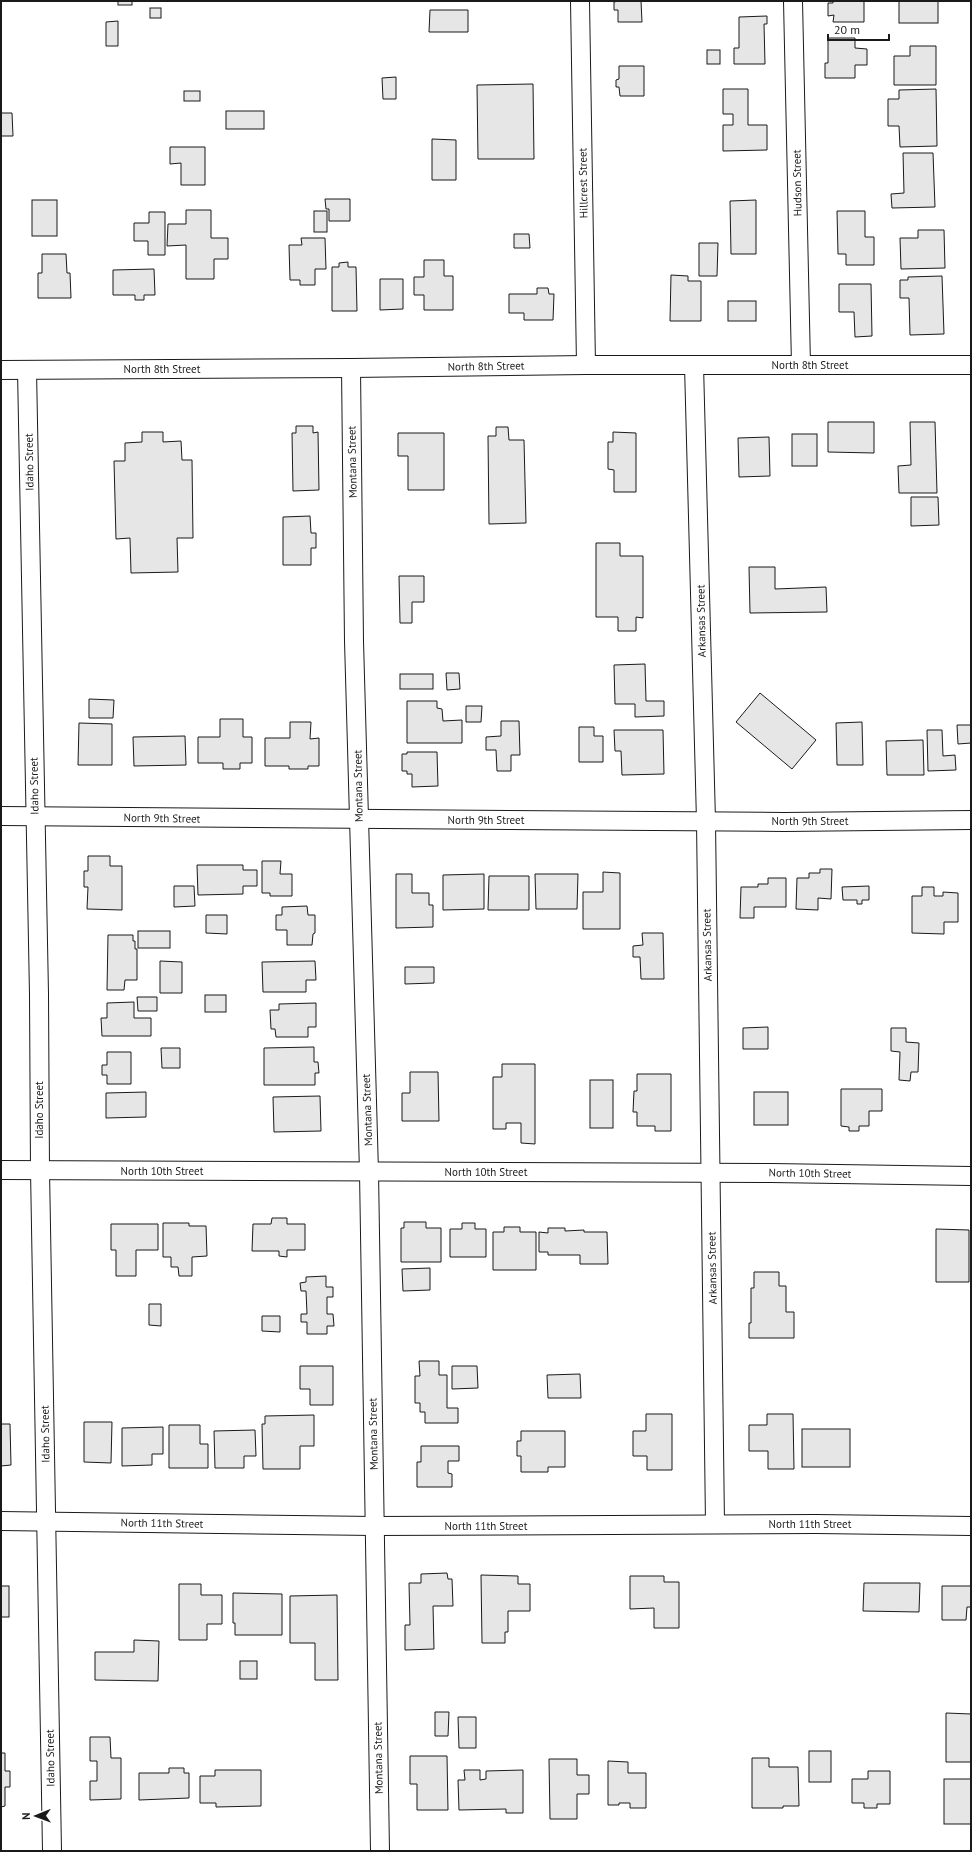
<svg xmlns="http://www.w3.org/2000/svg" width="972" height="1852" viewBox="0 0 972 1852" font-family="'PT Sans',sans-serif">
  <style>
    .building { fill: #e6e6e6; stroke: #1a1a1a }
    .lines { fill: none; stroke-linecap: round; stroke-linejoin: round }
    .minor-casing { stroke: #1a1a1a; stroke-width: 20 }
    .minor { stroke: #fff; stroke-width: 18 }
    .labels { text-anchor: middle; stroke-width: 3; stroke-linejoin: round; paint-order: stroke }
    .street-label { font-size: 11px; fill: #1a1a1a; stroke: #fff }
  </style>
  <rect width="100%" height="100%" fill="#fff"/>
  <g class="building">
    <rect x="118" y="1" width="14" height="4"/>
    <path d="M618,1h23l1,21h-24v-12h-4v-8z"/>
    <path d="M833,1h31v21h-31l1,-7 -6,1v-13h5z"/>
    <rect x="899" y="1" width="39" height="22"/>
    <rect x="150" y="8" width="11" height="10"/>
    <path d="M430,10h38v22h-39z"/>
    <path d="M767,16v8h-3l1,40h-31v-16h5v-31z"/>
    <path d="M118,21v25h-12v-24z"/>
    <path d="M828,38h27v10l12,1v16h-12v13h-30v-15h3z"/>
    <path d="M910,46h26v39h-42v-29h16z"/>
    <rect x="707" y="50" width="13" height="14"/>
    <path d="M619,66h25v30h-24l-1,-9h-3v-7l3,-1z"/>
    <path d="M396,77v22h-13l-1,-21z"/>
    <path d="M533,84l1,75h-56l-1,-74z"/>
    <path d="M723,89h25v36h19v25l-44,1v-26h10v-11h-10z"/>
    <path d="M936,89l1,57 -37,1 -1,-21h-11v-27h11v-9z"/>
    <rect x="184" y="91" width="16" height="10"/>
    <rect x="226" y="111" width="38" height="18"/>
    <path d="M1,113h11l1,23h-12z"/>
    <path d="M432,139l24,1v40h-24z"/>
    <path d="M170,147h35v38h-24v-22l-11,1z"/>
    <path d="M903,153h30l2,54 -43,1 -1,-14 13,-1z"/>
    <path d="M325,199h25v22h-21v-12h-3z"/>
    <rect x="32" y="200" width="25" height="36"/>
    <path d="M756,200v54h-25l-1,-53z"/>
    <path d="M186,210h25v28h17v21h-14v20h-28v-34l-19,1 1,-22h18z"/>
    <rect x="314" y="211" width="13" height="21"/>
    <path d="M837,211h28v26h9v28h-28v-11h-8z"/>
    <path d="M149,212h16v43h-17v-14h-14v-18h15z"/>
    <path d="M918,230h26l1,38 -44,1 -1,-31h18z"/>
    <path d="M514,234h15l1,14h-16z"/>
    <path d="M301,238h24l1,31h-11v16h-15v-5h-10l-1,-35h13z"/>
    <path d="M699,243h19l-1,33h-18z"/>
    <path d="M42,254h24l1,19h3l1,25h-33v-25h4z"/>
    <path d="M424,260h20v16h9v34h-29v-15h-10v-18h10z"/>
    <path d="M348,262v5h8l1,44h-25v-44h7v-4z"/>
    <path d="M154,269l1,26h-11v5h-9v-5h-22v-25z"/>
    <path d="M671,275l17,1v5h13v40h-31z"/>
    <path d="M942,276l2,58 -34,1 -1,-37h-9v-18h8v-3z"/>
    <path d="M380,279h23v30l-23,1z"/>
    <path d="M839,284h32l1,52 -17,1 -1,-25h-15z"/>
    <path d="M537,288h11l1,6h5l-1,26h-29v-7h-15v-19h28z"/>
    <rect x="728" y="301" width="28" height="20"/>
    <path d="M828,422h46v31l-46,-1z"/>
    <path d="M910,422h25l2,71h-38l-1,-27 13,-1z"/>
    <path d="M296,426h17v7l5,-1 1,58 -26,1 -1,-58h4z"/>
    <path d="M496,427h12l1,13h15l2,83 -37,1 -1,-88h8z"/>
    <path d="M142,432h21v10l18,-1 1,19h10l1,78h-16l1,34 -47,1 -1,-35 -14,1 -2,-78h11v-18l17,-1z"/>
    <path d="M613,432l23,1v59h-22v-22l-6,-1v-27h5z"/>
    <path d="M398,433h46v57h-36v-34h-10z"/>
    <rect x="792" y="434" width="25" height="32"/>
    <path d="M769,437l1,39 -31,1 -1,-39z"/>
    <path d="M911,497h27l1,28 -28,1z"/>
    <path d="M310,516l1,17h5v15h-5v17h-28v-48z"/>
    <path d="M596,543h24v13h23v62l-7,-1v14h-18v-14h-22z"/>
    <path d="M749,567h26v22l51,-2 1,25 -77,1z"/>
    <path d="M399,576h25v26h-12v21h-12z"/>
    <path d="M645,664l1,37h18v15l-29,1v-13h-20l-1,-39z"/>
    <path d="M446,673h13l1,16 -13,1z"/>
    <rect x="400" y="674" width="33" height="15"/>
    <path d="M760,693l56,47 -24,29 -56,-47z"/>
    <path d="M89,699l25,1 -1,18h-24z"/>
    <path d="M407,701h30v7l5,1 1,12 19,-1v23h-55z"/>
    <path d="M466,706h16l-1,16h-15z"/>
    <path d="M220,719h23v18h9v26h-12v6h-17v-6h-25v-26h22z"/>
    <path d="M501,721h18l1,34h-9v16h-14l-1,-21h-10v-13l15,-1z"/>
    <path d="M290,722h21l-1,17 9,-1v28h-11v3h-19v-3h-24v-28h25z"/>
    <path d="M862,722l1,43h-26l-1,-42z"/>
    <path d="M79,723l33,1v41h-34z"/>
    <path d="M957,725h14v18l-13,1z"/>
    <path d="M579,727h15v9h9v26h-24z"/>
    <path d="M614,730h49l1,44 -42,1 -1,-24h-6z"/>
    <path d="M927,730h15l1,26 12,-1 1,15 -28,1z"/>
    <path d="M185,736l1,29 -52,1 -1,-29z"/>
    <path d="M923,740l1,35h-37l-1,-34z"/>
    <path d="M407,752h30l1,34 -26,1v-13h-5v-3h-5v-17h5z"/>
    <path d="M88,856h22v10h12v44l-35,-1 1,-22h-4v-16h4z"/>
    <path d="M262,861h19l-1,13h12v22h-22v-3h-8z"/>
    <path d="M197,865h46v5h14v16h-14v8l-45,1z"/>
    <path d="M820,869h12l-1,30 -13,-1v12l-22,-1 1,-31h12v-5h11z"/>
    <path d="M603,872l17,1v56h-37v-37h20z"/>
    <path d="M396,874h16v19h17v12h4v22l-37,1z"/>
    <path d="M484,874v35l-41,1v-35z"/>
    <path d="M535,874h43l-1,35h-41z"/>
    <path d="M489,876h40v34h-41z"/>
    <path d="M768,878h18v29h-32v11h-14l1,-31h17v-3h10z"/>
    <path d="M174,886h20l1,20 -21,1z"/>
    <path d="M869,886v14h-7v4h-5v-4h-14l-1,-13z"/>
    <path d="M922,887h12v9h9v-4l15,1v29h-14v12l-32,-1v-37h10z"/>
    <path d="M307,906l1,9h7v18l-2,1 -1,11h-25v-15h-11v-15h6v-8z"/>
    <path d="M206,915h21v19l-21,-1z"/>
    <rect x="138" y="931" width="32" height="17"/>
    <path d="M642,933h21l1,46h-23l-1,-22h-7v-11l10,-1z"/>
    <path d="M108,935h25v6h2v8h2v31h-12l-1,10h-17z"/>
    <path d="M160,961l22,1v31h-22z"/>
    <path d="M315,961l1,19h-10v12h-43l-1,-30z"/>
    <path d="M405,967h29v16l-29,1z"/>
    <rect x="205" y="995" width="21" height="17"/>
    <path d="M137,997h20v14h-19z"/>
    <path d="M134,1002v16h17v18h-49l-1,-18h6v-15z"/>
    <path d="M316,1003v24h-8v10h-32l-1,-8h-4l-1,-19h9v-6z"/>
    <path d="M768,1027v22h-25v-21z"/>
    <path d="M891,1028h15v14l13,1 -1,29h-7l-1,9 -11,-1 1,-28 -9,-1z"/>
    <path d="M314,1047v15h4l1,11h-4v12h-51v-37z"/>
    <path d="M161,1048h19v20h-18z"/>
    <path d="M107,1052h24v32h-24v-9h-5v-10h5z"/>
    <path d="M502,1064h33v80l-14,-1v-20h-15v6h-13v-52h9z"/>
    <path d="M410,1072h28l1,49h-37v-28h8z"/>
    <path d="M637,1074h34v57h-16v-5h-18v-14h-4l1,-21h3z"/>
    <rect x="590" y="1080" width="23" height="48"/>
    <path d="M841,1089h41v22h-13v15h-10v5h-10v-4l-8,-1z"/>
    <path d="M146,1092v25l-40,1v-25z"/>
    <rect x="754" y="1092" width="34" height="33"/>
    <path d="M320,1096l1,35 -47,1 -1,-35z"/>
    <path d="M272,1218h15v6h18v26h-18v7l-8,-1v-5h-27l1,-27h18z"/>
    <path d="M404,1222h22v6h15v34h-40v-34h3z"/>
    <path d="M163,1223h26v3h17l1,30 -15,1v19h-13l-1,-9h-7v-10h-8z"/>
    <path d="M462,1223h13v6h11v28h-36v-28h12z"/>
    <path d="M111,1224h47v26h-22v26h-20v-26h-5z"/>
    <path d="M504,1227h16v5h16v38h-43v-38h11z"/>
    <path d="M548,1228h17v3l19,-1v2h23l1,32h-28v-9h-32v-3h-9v-20l9,1z"/>
    <path d="M936,1229l33,1v52h-33z"/>
    <path d="M430,1268v22l-27,1 -1,-22z"/>
    <path d="M754,1272h25v14h7v26h8v26h-45v-15h2v-35h3z"/>
    <path d="M326,1276v11h7v10h-6v17h6l1,12h-7v8h-20v-12h-6v-8h6l-1,-23h-5l-1,-8 6,-1v-5z"/>
    <path d="M149,1304h12v22l-12,-1z"/>
    <path d="M262,1316h18v16l-18,-1z"/>
    <path d="M419,1361h20v14h8v33h11v15h-33v-11h-5v-9h-5v-27h5z"/>
    <path d="M300,1366h33v39h-23v-16h-10z"/>
    <path d="M452,1366h25l1,22 -26,1z"/>
    <path d="M580,1374l1,24h-33l-1,-23z"/>
    <path d="M646,1414h26v56h-25v-14h-14v-25h13z"/>
    <path d="M767,1414h26l1,55h-26v-18h-19v-26h18z"/>
    <path d="M314,1415v31h-14v23h-37l-1,-45h3v-8z"/>
    <path d="M84,1422h28l-1,41 -27,-1z"/>
    <path d="M1,1424h9l1,41 -10,1z"/>
    <path d="M169,1425h31v19h8v24h-39z"/>
    <path d="M163,1427v27h-11v11l-30,1v-38z"/>
    <rect x="802" y="1429" width="48" height="38"/>
    <path d="M255,1430l1,26h-12v12h-29l-1,-37z"/>
    <path d="M521,1431h44v36h-17v5h-27v-16h-4v-15h4z"/>
    <path d="M421,1446h38v15h-11v12l4,1v13h-35v-25h4z"/>
    <path d="M447,1573l1,6h4l1,27h-20l1,43 -29,1v-25h5l-1,-42h12v-9z"/>
    <path d="M481,1575l37,1v8h12v27h-22v21h-3v11h-23z"/>
    <path d="M630,1576h34v6h15v46h-25v-20l-24,1z"/>
    <path d="M864,1583h56l-1,29 -56,-1z"/>
    <path d="M179,1584h22v11h21v29h-15v16h-28z"/>
    <rect x="1" y="1586" width="8" height="31"/>
    <path d="M942,1586h29v21h-4l-1,13h-24z"/>
    <path d="M233,1593l49,1v41h-47v-12h-2z"/>
    <path d="M337,1595l1,85h-23v-37h-25v-47z"/>
    <path d="M134,1640l25,1 -1,40 -63,-1v-28h39z"/>
    <rect x="240" y="1661" width="17" height="18"/>
    <path d="M435,1712h14l-1,24h-13z"/>
    <path d="M946,1713l25,1v48h-25z"/>
    <path d="M458,1717h18v31h-17z"/>
    <path d="M90,1737h20l1,21h10v41l-31,1v-19h7v-20h-7z"/>
    <rect x="809" y="1751" width="22" height="31"/>
    <path d="M1,1753h4v18h5v16h-5v19l-4,1z"/>
    <path d="M410,1756h37l1,54h-31v-26h-7z"/>
    <path d="M752,1758h17v9h29l1,39h-16v2h-31z"/>
    <path d="M549,1759h28v16h12v19h-12v25h-27z"/>
    <path d="M608,1761l20,1v11h18v35h-16v-5h-11v2h-11z"/>
    <path d="M169,1768h15v5h5v25l-50,2v-27h30z"/>
    <path d="M215,1770h46v36l-45,1v-4h-16v-27h15z"/>
    <path d="M464,1770h16v10l6,-1v-8l37,-1v43h-17v-4l-47,1 -1,-30h7z"/>
    <path d="M868,1771h22v33h-13v4h-13v-5h-12v-24h16z"/>
    <rect x="944" y="1779" width="27" height="45"/>
  </g>
  <g class="lines">
    <defs>
      <g id="minor">
        <path d="M580,1l6,364"/>
        <path d="M793,1l8,364"/>
        <path d="M694,365l12,456 9,703"/>
        <path d="M351,368l3,273 15,531 11,679"/>
        <path d="M1,370l350,-2 235,-3h385"/>
        <path d="M27,370l12,624 1,176 12,681"/>
        <path d="M1,816l783,6 187,-2"/>
        <path d="M1,1170l770,3 200,3"/>
        <path d="M1,1521l373,5 442,-2 155,2"/>
      </g>
    </defs>
    <use href="#minor" class="minor-casing"/>
    <use href="#minor" class="minor"/>
  </g>
  <g class="labels">
    <g class="street-label">
      <text transform="translate(583 183) rotate(-91)" y="4">Hillcrest Street</text>
      <text transform="translate(797 183) rotate(-91)" y="4">Hudson Street</text>
      <text x="810" y="369">North 8th Street</text>
      <text transform="translate(486 366) rotate(-1)" y="4">North 8th Street</text>
      <text x="162" y="373">North 8th Street</text>
      <text transform="translate(29 462) rotate(-91)" y="4">Idaho Street</text>
      <text transform="translate(352 462) rotate(-91)" y="4">Montana Street</text>
      <text transform="translate(701 621) rotate(-91)" y="4">Arkansas Street</text>
      <text transform="translate(34 786) rotate(-91)" y="4">Idaho Street</text>
      <text transform="translate(358 786) rotate(-91)" y="4">Montana Street</text>
      <text transform="translate(162 818) rotate(1)" y="4">North 9th Street</text>
      <text x="486" y="824">North 9th Street</text>
      <text x="810" y="825">North 9th Street</text>
      <text transform="translate(707 945) rotate(-91)" y="4">Arkansas Street</text>
      <text transform="translate(39 1110) rotate(-90)" y="4">Idaho Street</text>
      <text transform="translate(367 1110) rotate(-92)" y="4">Montana Street</text>
      <text x="162" y="1175">North 10th Street</text>
      <text x="486" y="1176">North 10th Street</text>
      <text transform="translate(810 1173) rotate(1)" y="4">North 10th Street</text>
      <text transform="translate(712 1268) rotate(-91)" y="4">Arkansas Street</text>
      <text transform="translate(45 1434) rotate(-91)" y="4">Idaho Street</text>
      <text transform="translate(373 1434) rotate(-91)" y="4">Montana Street</text>
      <text transform="translate(162 1523) rotate(1)" y="4">North 11th Street</text>
      <text x="810" y="1528">North 11th Street</text>
      <text x="486" y="1530">North 11th Street</text>
      <text transform="translate(50 1758) rotate(-91)" y="4">Idaho Street</text>
      <text transform="translate(378 1758) rotate(-91)" y="4">Montana Street</text>
    </g>
  </g>
  <rect width="972" height="1852" fill="none" stroke="#1a1a1a" stroke-width="4"/>
  <g transform="translate(36 1816) rotate(269)" stroke="#ffffff" stroke-width="3" paint-order="stroke">
  <path d="M0-3L7 15L0 10L-7 15Z" fill="#1a1a1a"/>
  <text y="-6" font-size="11" font-weight="bold" text-anchor="middle" fill="#1a1a1a">N</text>
  </g>
  <path d="M828 34v6h61v-6" fill="none" stroke="#1a1a1a" stroke-width="2"/>
  <text x="834" y="34" font-size="12" fill="#1a1a1a" stroke="#ffffff" stroke-width="3" paint-order="stroke">20 m</text>
</svg>
